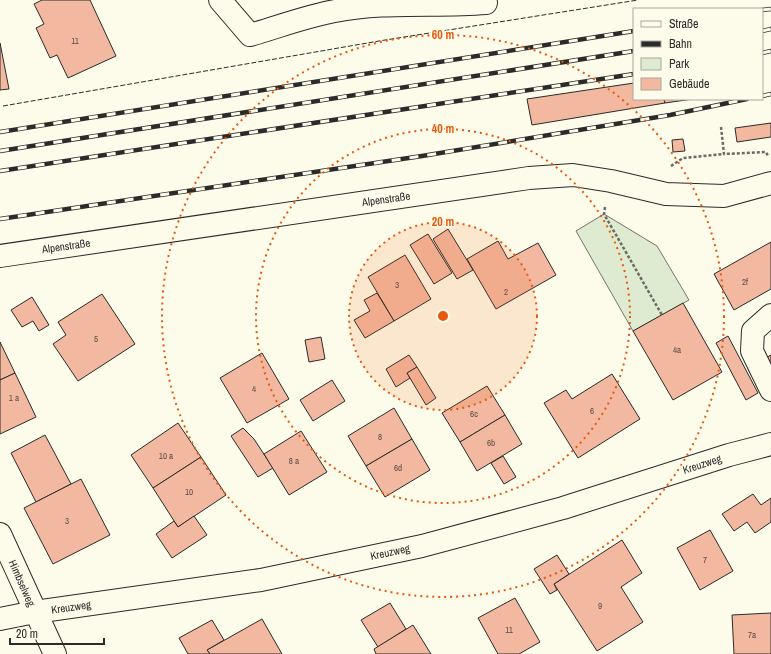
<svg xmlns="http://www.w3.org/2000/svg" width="771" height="654" viewBox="0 0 771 654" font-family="'Archivo Narrow',sans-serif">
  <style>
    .green { fill: #deebd1; stroke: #74746e }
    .building { fill: #f2b8a0; stroke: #2b2b2b }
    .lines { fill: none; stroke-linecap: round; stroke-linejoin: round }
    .minor-casing { stroke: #2b2b2b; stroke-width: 24 }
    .path { stroke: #6a6964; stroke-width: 2.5; stroke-dasharray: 3 2; stroke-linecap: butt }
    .minor { stroke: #fdfbea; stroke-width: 22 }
    .rail-casing { stroke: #2b2b2b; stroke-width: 4.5 }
    .rail { stroke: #fdfbea; stroke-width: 3; stroke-dasharray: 9; stroke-linecap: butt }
    .fence { stroke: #2b2b2b; stroke-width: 1; stroke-dasharray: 5 2; stroke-linecap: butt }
    .ring { fill: none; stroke: #e8590c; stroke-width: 2; stroke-dasharray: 2 4 }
    .labels { text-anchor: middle; stroke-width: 3; stroke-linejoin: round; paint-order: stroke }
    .number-label { font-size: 9px; fill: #5d4e48 }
    .street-label { font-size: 11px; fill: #2b2b2b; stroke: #fdfbea }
    .centre { fill: #e8590c; stroke: #fdfbea; stroke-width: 2 }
    .ring-label { font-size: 12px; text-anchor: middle; font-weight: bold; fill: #e8590c; stroke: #fdfbea; stroke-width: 3; stroke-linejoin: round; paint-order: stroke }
  </style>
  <rect width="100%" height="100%" fill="#fdfbea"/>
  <path class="green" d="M604,214l53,32 32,54 -56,31 -57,-100z"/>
  <g class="building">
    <path d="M42,0h48l26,56 -48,22 -11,-23 -7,3 -14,-30 8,-4 -10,-20z"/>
    <path d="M0,43l9,46 -9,1z"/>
    <path d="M634,83v16h30l1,4 -133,22 -5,-26z"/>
    <path d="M664,99h29l-28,4z"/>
    <path d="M771,123v14l-34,5 -2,-14z"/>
    <path d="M683,139l2,12 -12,1 -1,-12z"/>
    <path d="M448,229l25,41 -16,9 -24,-40z"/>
    <path d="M428,234l24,39 -18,11 -24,-39z"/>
    <path d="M498,241l10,18 30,-16 18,32 -60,34 -29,-50z"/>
    <path d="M771,242v47l-37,21 -20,-36z"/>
    <path d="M405,255l26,44 -37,22 -26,-44z"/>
    <path d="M377,293l17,28 -29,17 -11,-18 16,-9 -6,-11z"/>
    <path d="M102,294l33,50 -57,37 -25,-37 13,-9 -8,-13z"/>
    <path d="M32,297l17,28 -10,6 -6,-10 -11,6 -11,-17z"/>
    <path d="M683,303l39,69 -49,28 -40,-69z"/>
    <path d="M728,336l30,57 -12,7 -30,-57z"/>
    <path d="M321,337l4,22 -16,3 -4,-22z"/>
    <path d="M0,342l15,31 -15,7z"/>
    <path d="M262,353l27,46 -42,24 -27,-45z"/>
    <path d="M409,355l8,12 -10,6 3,5 -14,9 -10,-18z"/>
    <path d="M771,355v17l-7,-13z"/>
    <path d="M417,367l19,31 -10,7 -19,-32z"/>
    <path d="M15,373l21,44 -36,17v-54z"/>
    <path d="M612,374l28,45 -62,39 -34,-55 22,-13 6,9z"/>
    <path d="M332,380l13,21 -32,20 -13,-21z"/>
    <path d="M487,386l18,29 -45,27 -18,-29z"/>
    <path d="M394,408l18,31 -46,27 -18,-30z"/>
    <path d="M505,415l17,29 -45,27 -17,-29z"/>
    <path d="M178,423l23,34 -48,31 -22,-33z"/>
    <path d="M243,428l11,11 19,29 -15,9 -27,-41z"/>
    <path d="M301,431l26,41 -38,23 -25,-41z"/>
    <path d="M45,435l26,49 -35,18 -25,-49z"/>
    <path d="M412,439l18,31 -45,27 -19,-31z"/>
    <path d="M503,456l13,21 -12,7 -13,-21z"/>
    <path d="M201,457l25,38 -48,32 -25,-39z"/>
    <path d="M81,479l29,56 -57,29 -29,-56z"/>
    <path d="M753,494l8,11 10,-7v24l-16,11 -8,-11 -13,9 -12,-17z"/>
    <path d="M194,516l13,19 -35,23 -16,-24 18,-13 4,6z"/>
    <path d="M710,530l23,41 -33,19 -23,-42z"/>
    <path d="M622,540l20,33 -21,14 22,35 -46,29 -43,-67z"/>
    <path d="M557,555l12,19 -15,10 3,6 -7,4 -16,-25z"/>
    <path d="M515,598l25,44 -21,12h-21l-20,-36z"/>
    <path d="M390,603l16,26 -28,18 -17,-27z"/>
    <path d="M771,613v41h-37l-2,-39z"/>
    <path d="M262,619l20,35h-72l-3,-4z"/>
    <path d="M212,620l12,20 -17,10 3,4h-22l-9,-16z"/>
    <path d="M413,625l18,29h-55l-2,-5z"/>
  </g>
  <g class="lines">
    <defs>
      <g id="minor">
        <path d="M220,0l30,35c28,-8 57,-19 85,-24 50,-10 101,-4 151,-8"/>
        <path d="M0,256l529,-78 44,-3 38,6 55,13 58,2 47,-13"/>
        <path d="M771,315l-18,16 -1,20 19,39"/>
        <path d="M0,534l55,120"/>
        <path d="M0,619l35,-7 226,-32 161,-34 141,-38 166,-53 42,-11"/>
      </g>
    </defs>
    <use href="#minor" class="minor-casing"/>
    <g class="path">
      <path d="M721,127l3,27 42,-2 2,4"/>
      <path d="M671,166l12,-8 41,-4"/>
      <path d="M605,207l-1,7 58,101"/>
    </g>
    <use href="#minor" class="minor"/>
    <defs>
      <g id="rail">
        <path d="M762,10l9,-1"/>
        <path d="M762,31l9,-2"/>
        <path d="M762,53l9,-2"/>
        <path d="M762,96l9,-2"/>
        <path d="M0,132l634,-101"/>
        <path d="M0,151l634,-100"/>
        <path d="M0,171l634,-97"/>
        <path d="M0,219l422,-63 248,-41 77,-16"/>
      </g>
    </defs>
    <use href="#rail" class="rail-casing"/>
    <use href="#rail" class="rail"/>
    <path class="fence" d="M3,106l376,-65 259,-41"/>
  </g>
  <circle cx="443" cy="316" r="94" fill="#e8590c" fill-opacity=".12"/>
  <g class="ring">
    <circle cx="443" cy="316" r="94"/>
    <circle cx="443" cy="316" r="187"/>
    <circle cx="443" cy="316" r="281"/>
  </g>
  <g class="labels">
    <g class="number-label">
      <text x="75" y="44">11</text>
      <text x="745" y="285">2f</text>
      <text x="397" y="288">3</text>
      <text x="506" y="295">2</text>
      <text x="96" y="342">5</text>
      <text x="677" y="353">4a</text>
      <text x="254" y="392">4</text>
      <text x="14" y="401">1 a</text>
      <text x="592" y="414">6</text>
      <text x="474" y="417">6c</text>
      <text x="380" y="440">8</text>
      <text x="491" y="446">6b</text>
      <text x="166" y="459">10 a</text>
      <text x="294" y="464">8 a</text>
      <text x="398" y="471">6d</text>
      <text x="189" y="495">10</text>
      <text x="67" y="524">3</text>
      <text x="705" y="563">7</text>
      <text x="600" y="609">9</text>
      <text x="509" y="633">11</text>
      <text x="752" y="638">7a</text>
    </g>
    <g class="street-label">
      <text transform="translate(386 199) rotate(-8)" y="4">Alpenstraße</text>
      <text transform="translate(66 246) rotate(-8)" y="4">Alpenstraße</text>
      <text transform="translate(702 464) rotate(-18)" y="4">Kreuzweg</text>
      <text transform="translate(390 552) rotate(-12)" y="4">Kreuzweg</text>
      <text transform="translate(22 583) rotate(66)" y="4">Himbselweg</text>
      <text transform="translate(71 607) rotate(-8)" y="4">Kreuzweg</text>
    </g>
  </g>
  <circle cx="443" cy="316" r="6" class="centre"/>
  <g class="ring-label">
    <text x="443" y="39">60 m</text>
    <text x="443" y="133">40 m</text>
    <text x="443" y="226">20 m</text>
  </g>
  <rect x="633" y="8" width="130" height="92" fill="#fdfbea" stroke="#a9a89e"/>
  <rect x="641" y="21" width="20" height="6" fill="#fdfbea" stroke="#a9a89e"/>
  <text x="669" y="28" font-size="12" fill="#2b2b2b">Straße</text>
  <rect x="641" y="41" width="20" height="6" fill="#2b2b2b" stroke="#a9a89e"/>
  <text x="669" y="48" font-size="12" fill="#2b2b2b">Bahn</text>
  <rect x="641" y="58" width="20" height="12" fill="#deebd1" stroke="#a9a89e"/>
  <text x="669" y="68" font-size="12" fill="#2b2b2b">Park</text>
  <rect x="641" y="78" width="20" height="12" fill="#f2b8a0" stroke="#a9a89e"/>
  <text x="669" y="88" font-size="12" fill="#2b2b2b">Gebäude</text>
  <path d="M10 638v6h94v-6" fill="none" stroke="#2b2b2b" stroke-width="2"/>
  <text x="16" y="638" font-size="12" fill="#2b2b2b" stroke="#fdfbea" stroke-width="3" paint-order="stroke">20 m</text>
</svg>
